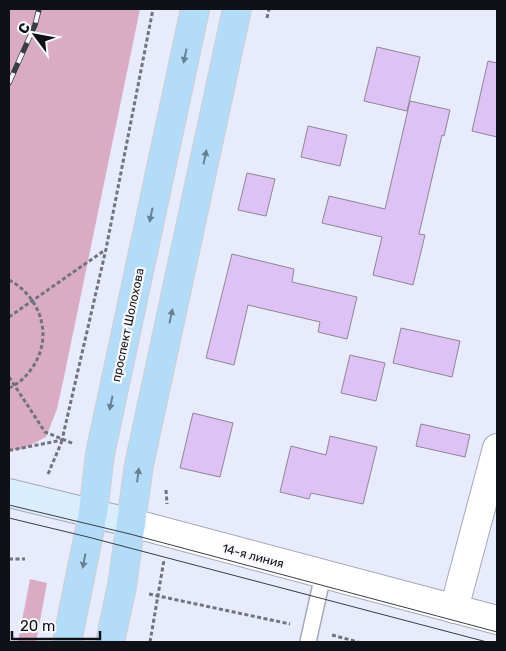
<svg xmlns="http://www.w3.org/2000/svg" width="506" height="651" viewBox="0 0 506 651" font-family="Rubik,sans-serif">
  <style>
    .green { fill: #d9acc4 }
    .building { fill: #dfc2f5; stroke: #8e8694 }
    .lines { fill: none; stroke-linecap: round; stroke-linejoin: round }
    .service-casing { stroke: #a5a8b8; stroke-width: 18 }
    .minor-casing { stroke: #a5a8b8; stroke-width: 30 }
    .tertiary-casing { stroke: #a5a8b8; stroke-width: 30 }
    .secondary-casing { stroke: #a5a8b8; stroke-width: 30 }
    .primary-casing { stroke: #cfcfd0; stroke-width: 30 }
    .path { stroke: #71747e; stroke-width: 3; stroke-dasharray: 4 2.5; stroke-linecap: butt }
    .service { stroke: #fff; stroke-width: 15 }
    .minor { stroke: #fff; stroke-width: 28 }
    .tertiary { stroke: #fff; stroke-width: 28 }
    .secondary { stroke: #d9edfc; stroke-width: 28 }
    .primary { stroke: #b3dcf9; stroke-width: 28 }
    .tram { stroke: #3b3d44; stroke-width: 1 }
    .rail-casing { stroke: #3b3d44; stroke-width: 5.5 }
    .rail { stroke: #f8f9fc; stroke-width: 4; stroke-dasharray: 11; stroke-linecap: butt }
    .oneway { fill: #6a8193 }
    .labels { text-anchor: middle; stroke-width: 4.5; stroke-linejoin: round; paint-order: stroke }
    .street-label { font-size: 12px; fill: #101116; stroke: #f8f9fc }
  </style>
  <rect width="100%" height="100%" fill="#e7ebfb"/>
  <g class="green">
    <path d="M9,9h131l-76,368 -7,32 -11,28 -23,12 -14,1z"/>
    <path d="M30,579l17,4 -11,59h-18z"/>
  </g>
  <g class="building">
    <path d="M377,47l43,10 -13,54 -43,-10z"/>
    <path d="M488,61l9,2v74l-25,-6z"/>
    <path d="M410,101l40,9 -6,26 -2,-1 -23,99 6,1 -12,50 -40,-10 9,-38 -60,-14 7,-27 56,13z"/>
    <path d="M308,126l39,9 -7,31 -39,-9z"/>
    <path d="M247,173l28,6 -9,37 -28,-6z"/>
    <path d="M232,254l62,15 -2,13 65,15 -10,42 -29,-7 2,-10 -72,-17 -14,60 -28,-7z"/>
    <path d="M401,328l59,13 -8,36 -59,-14z"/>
    <path d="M350,355l35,8 -9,38 -35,-8z"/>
    <path d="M193,413l40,10 -13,54 -40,-9z"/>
    <path d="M421,424l49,11 -5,22 -49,-11z"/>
    <path d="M330,436l47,11 -14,57 -52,-11 -2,6 -29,-7 11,-46 35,9z"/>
  </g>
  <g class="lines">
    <defs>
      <path id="service" d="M308,642l15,-67"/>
      <path id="minor" d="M454,609l43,-161"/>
      <path id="tertiary" d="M132,523l365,97"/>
      <path id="secondary" d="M9,493l123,30"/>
      <g id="primary">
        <path d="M67,642l26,-129 7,-59 95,-445"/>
        <path d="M110,642l12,-56 17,-121 98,-456"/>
      </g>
    </defs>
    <use href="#service" class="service-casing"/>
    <use href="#minor" class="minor-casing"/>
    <use href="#tertiary" class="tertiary-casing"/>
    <use href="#secondary" class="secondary-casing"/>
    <use href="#primary" class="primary-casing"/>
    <g class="path">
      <path d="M267,18l2,-9"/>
      <path d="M9,280c32,17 45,57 23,88 -6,9 -14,16 -23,20"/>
      <path d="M9,317l96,-67"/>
      <path d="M9,377l36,55 29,12"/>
      <path d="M9,450h3l50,-10 44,-191 47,-240"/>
      <path d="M48,474l14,-33"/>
      <path d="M166,490l1,14"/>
      <path d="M9,559h16"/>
      <path d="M149,594l141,30"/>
      <path d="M332,635l26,7"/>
      <path d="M150,642l14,-82"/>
    </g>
    <use href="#service" class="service"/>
    <use href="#minor" class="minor"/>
    <use href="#tertiary" class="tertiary"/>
    <use href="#secondary" class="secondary"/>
    <use href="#primary" class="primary"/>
    <g class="tram">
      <path d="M9,505l121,29 367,98"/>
      <path d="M9,518l79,19 399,105"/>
    </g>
    <defs>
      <path id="rail" d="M9,83l26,-58 4,-16"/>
    </defs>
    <use href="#rail" class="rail-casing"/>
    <use href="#rail" class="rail"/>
  </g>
  <defs><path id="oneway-solid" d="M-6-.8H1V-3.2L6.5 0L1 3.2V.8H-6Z" transform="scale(1.25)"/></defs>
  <g class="oneway">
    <use href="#oneway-solid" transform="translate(185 56) rotate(102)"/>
    <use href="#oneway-solid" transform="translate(205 157) rotate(-78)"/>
    <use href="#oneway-solid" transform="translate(151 215) rotate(102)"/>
    <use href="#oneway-solid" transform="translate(171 316) rotate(-78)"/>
    <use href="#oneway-solid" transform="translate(111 403) rotate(102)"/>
    <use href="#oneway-solid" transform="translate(138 475) rotate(-83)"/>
    <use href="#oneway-solid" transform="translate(84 561) rotate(101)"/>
  </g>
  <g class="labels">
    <g class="street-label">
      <text transform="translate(128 325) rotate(-78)" y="4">проспект Шолохова</text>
      <text transform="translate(253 556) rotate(15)" y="4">14-я линия</text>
    </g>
  </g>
  <rect width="506" height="651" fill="none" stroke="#101116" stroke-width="20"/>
  <g transform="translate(35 35) rotate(302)" stroke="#f8f9fc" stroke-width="4" paint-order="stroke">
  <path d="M0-4L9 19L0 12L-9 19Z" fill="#101116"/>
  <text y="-8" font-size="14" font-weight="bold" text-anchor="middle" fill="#101116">С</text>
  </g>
  <path d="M12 631v8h88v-8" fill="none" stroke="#101116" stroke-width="2.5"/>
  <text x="20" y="631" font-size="15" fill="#101116" stroke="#f8f9fc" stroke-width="4" paint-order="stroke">20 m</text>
</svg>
